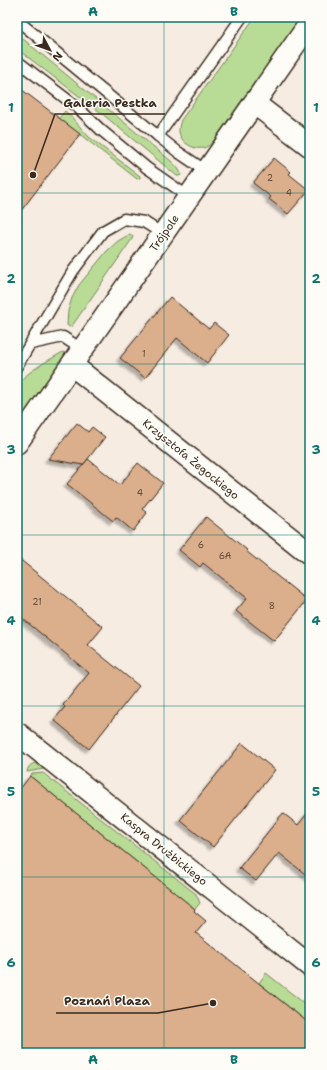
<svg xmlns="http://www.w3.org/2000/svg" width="327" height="1070" viewBox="0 0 327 1070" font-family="'Shantell Sans',sans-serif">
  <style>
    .green { fill: #b8dc96; stroke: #7a835a }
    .building { fill: #dbae8c; stroke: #3b2a1e; filter: url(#shadow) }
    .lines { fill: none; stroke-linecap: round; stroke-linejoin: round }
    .lane-casing { stroke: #3b2a1e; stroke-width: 13 }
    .street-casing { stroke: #3b2a1e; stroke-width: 24 }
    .lane { stroke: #fdfcf7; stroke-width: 10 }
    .street { stroke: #fdfcf7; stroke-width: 21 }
    .grid { fill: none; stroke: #0f766e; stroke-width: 1; stroke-opacity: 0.55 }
    .labels { text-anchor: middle; stroke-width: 3; stroke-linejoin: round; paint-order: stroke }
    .number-label { font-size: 9px; fill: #634b3a }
    .street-label { font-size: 11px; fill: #3b2a1e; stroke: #fdfcf7 }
    .leader { fill: none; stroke: #3b2a1e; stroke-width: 1.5 }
    .callout-dot { fill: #3b2a1e; stroke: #fdfcf7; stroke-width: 1.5 }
    .callout-label { font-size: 12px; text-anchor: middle; font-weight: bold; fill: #3b2a1e; stroke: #fdfcf7; stroke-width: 3; stroke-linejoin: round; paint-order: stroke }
    .neatline { fill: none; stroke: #0f766e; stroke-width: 1.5 }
    .grid-label { font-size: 13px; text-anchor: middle; font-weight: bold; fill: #0f766e }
  </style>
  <defs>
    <filter id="shadow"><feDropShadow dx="-3.5" dy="3.5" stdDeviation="1" flood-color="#0004"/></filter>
  </defs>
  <rect width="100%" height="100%" fill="#f6ece2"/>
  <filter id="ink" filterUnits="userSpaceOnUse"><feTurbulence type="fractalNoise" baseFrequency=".025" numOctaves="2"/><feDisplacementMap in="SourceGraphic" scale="8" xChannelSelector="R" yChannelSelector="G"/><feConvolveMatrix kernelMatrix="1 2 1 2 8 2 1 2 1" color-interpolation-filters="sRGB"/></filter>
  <g filter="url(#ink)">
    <g class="green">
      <path d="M255,17h46l-86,122c-2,2 -4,5 -7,7 -11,7 -29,-3 -29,-16 0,-3 1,-7 2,-10z"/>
      <path d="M17,34l154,127c4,4 9,8 10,14l-2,1h-2l-77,-64 -83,-63z"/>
      <path d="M65,111c9,7 15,17 24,26l51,39v2l-3,1 -78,-61z"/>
      <path d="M130,234l3,2 -1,3 -60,87 -3,1 -2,-2 1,-14 4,-13 7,-13 28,-34 11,-10z"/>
      <path d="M63,352l2,1v2l-48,69v-40c13,-14 30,-23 46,-32z"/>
      <path d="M36,763l4,1 166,132 -2,1 -160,-128 -17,3c1,-6 4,-8 9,-9z"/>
      <path d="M43,773l153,121 4,9 -5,6 -165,-133 2,-2z"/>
      <path d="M266,973l44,35v16l-51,-41z"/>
    </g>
    <g class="building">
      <path d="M17,86l63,48 -63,82z"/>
      <path d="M274,158l17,14 -2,2 20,16 -21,24 -19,-15 2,-2 -18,-14z"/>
      <path d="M170,297l39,32 5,-6 15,12 -22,28 -30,-25 -32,40 -25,-20z"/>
      <path d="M77,423l11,9 4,-5 13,10 -22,28 -35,-6z"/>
      <path d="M88,459l32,26 18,-22 25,20 -21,26 5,4 -14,18 -17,-14 -3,4 -46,-37z"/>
      <path d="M206,517l41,33 -1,1 61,49 -33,41 -38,-30 11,-13 -44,-35 -3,4 -21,-17z"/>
      <path d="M17,557l86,70 -15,18 51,41 -50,63 -35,-29 11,-13 -2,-2 26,-32 -72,-59z"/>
      <path d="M242,743l33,27 -62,77 -33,-27z"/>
      <path d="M30,776l165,133 -1,2 12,10 -10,12 114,91v29h-293v-260z"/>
      <path d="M310,810v68l-31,-25 -23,28 -17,-13 44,-55 15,12z"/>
    </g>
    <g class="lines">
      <defs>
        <g id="lane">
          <path d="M17,20l141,116 84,-119"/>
          <path d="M17,61l60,46 24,23 46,38 42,29"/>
          <path d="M158,136l20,16 28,19"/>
          <path d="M31,344l32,-7 20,13"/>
          <path d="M17,366l56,-95 30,-40 21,-12 20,3 19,12"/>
        </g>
        <g id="street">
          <path d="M254,103l56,43"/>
          <path d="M72,365l238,189"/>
          <path d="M17,443l293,-420"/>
          <path d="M17,733l293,233"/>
        </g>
      </defs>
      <use href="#lane" class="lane-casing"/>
      <use href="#street" class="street-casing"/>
      <use href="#lane" class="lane"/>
      <use href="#street" class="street"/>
    </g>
  </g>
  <path class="grid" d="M164,17v1036M17,193h293M17,364h293M17,535h293M17,706h293M17,877h293"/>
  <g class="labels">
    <g class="number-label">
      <text x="270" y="181">2</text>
      <text x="289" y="196">4</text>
      <text x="144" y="357">1</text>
      <text x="140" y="496">4</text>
      <text x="201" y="548">6</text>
      <text x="225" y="559">6A</text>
      <text x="37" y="605">21</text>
      <text x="272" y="609">8</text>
    </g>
    <g class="street-label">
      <text transform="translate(164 233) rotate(-55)" y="4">Trójpole</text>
      <text transform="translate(191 459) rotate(39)" y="4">Krzysztofa Żegockiego</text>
      <text transform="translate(164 849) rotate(39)" y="4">Kaspra Drużbickiego</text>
    </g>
  </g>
  <path class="leader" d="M33 175L55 114H165M213 1003L158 1013H56"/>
  <g class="callout-dot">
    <circle cx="33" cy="175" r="4"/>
    <circle cx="213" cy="1003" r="4"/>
  </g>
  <g class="callout-label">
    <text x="110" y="107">Galeria Pestka</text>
    <text x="107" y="1005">Poznań Plaza</text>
  </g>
  <rect width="327" height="1070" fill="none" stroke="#fdfcf7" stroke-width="44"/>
  <g transform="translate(50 50) rotate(131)" stroke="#fdfcf7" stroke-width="3" paint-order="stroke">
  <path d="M0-3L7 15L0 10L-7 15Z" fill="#3b2a1e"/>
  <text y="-6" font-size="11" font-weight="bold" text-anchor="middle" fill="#3b2a1e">N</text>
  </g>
  <rect x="22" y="22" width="283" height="1026" class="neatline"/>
  <g class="grid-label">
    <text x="93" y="16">A</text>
    <text x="234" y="16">B</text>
    <text x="11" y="112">1</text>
    <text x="316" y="112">1</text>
    <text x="11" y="283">2</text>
    <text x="316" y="283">2</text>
    <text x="11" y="454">3</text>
    <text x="316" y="454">3</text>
    <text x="11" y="625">4</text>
    <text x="316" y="625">4</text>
    <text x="11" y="796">5</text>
    <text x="316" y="796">5</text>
    <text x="11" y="967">6</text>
    <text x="316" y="967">6</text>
    <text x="93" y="1064">A</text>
    <text x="234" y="1064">B</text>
  </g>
</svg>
